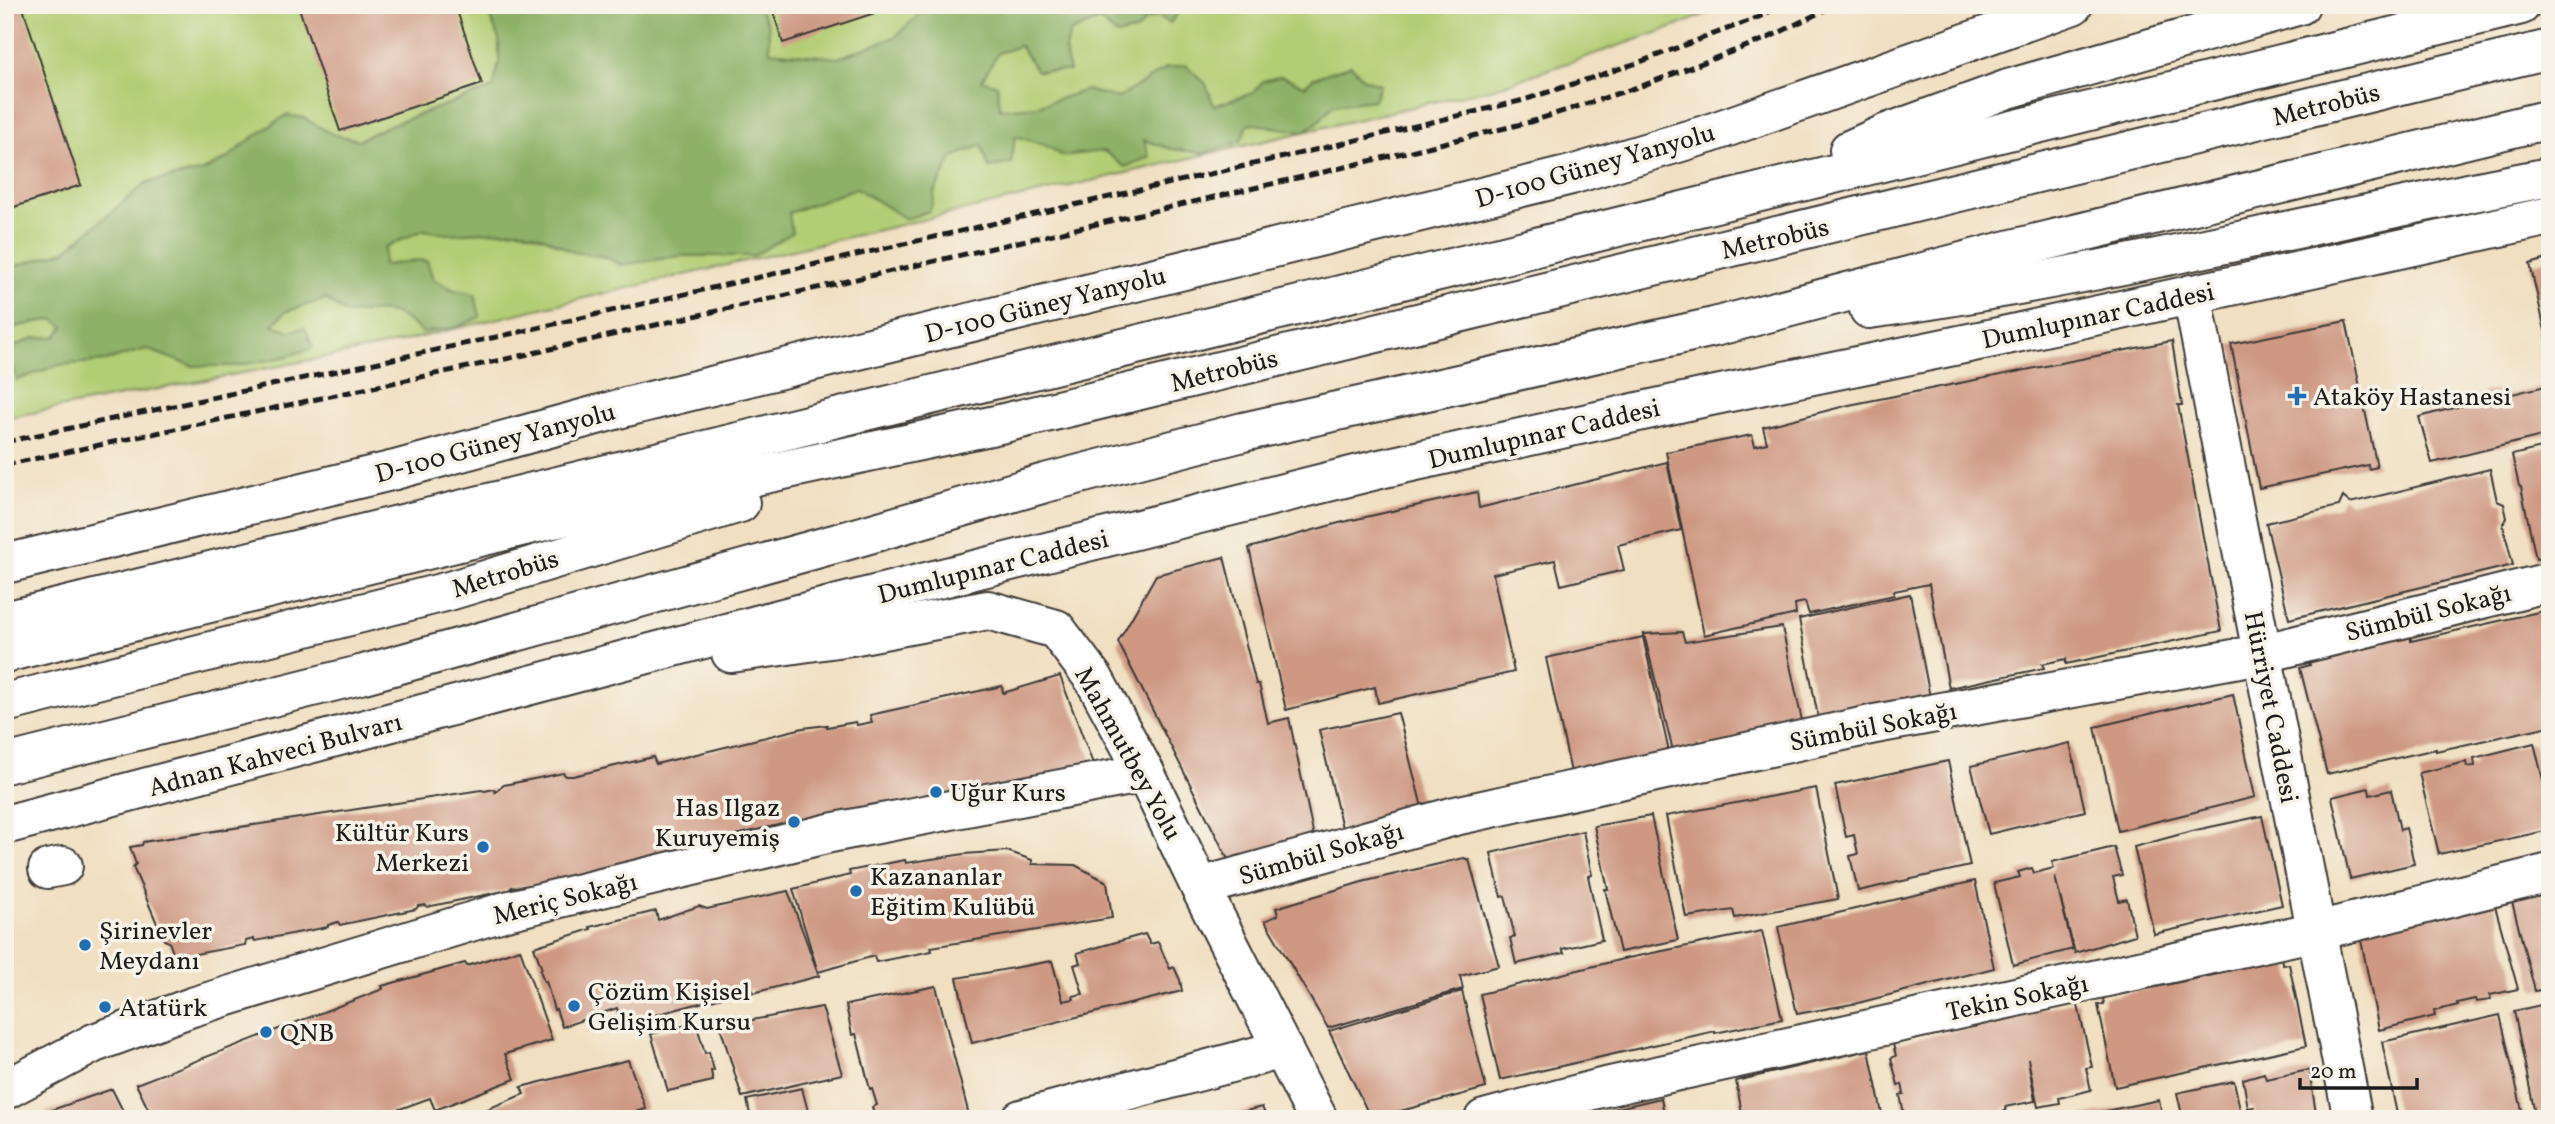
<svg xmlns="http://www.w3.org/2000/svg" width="2555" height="1124" viewBox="0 0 2555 1124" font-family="Vollkorn,serif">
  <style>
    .green { fill: #b2ce74; stroke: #677548; stroke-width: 2 }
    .forest { fill: #8db166; stroke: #546641; stroke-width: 2 }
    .building { fill: #ce9882 }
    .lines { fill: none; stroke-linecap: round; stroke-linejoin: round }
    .minor-casing { stroke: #3c3935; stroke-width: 42 }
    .major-casing { stroke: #3c3935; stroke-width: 42 }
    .highway-casing { stroke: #3c3935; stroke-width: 42 }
    .minor { stroke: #fff; stroke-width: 38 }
    .major { stroke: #fff; stroke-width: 38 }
    .highway { stroke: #fff; stroke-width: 38 }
    .rail { stroke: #1c1c1c; stroke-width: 5; stroke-dasharray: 10 5; stroke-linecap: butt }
    .poi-dot { fill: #1f6fb2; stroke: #f7f3e8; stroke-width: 2.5 }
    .labels { text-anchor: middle; stroke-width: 7; stroke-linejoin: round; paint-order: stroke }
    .street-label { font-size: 26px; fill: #1c1c1c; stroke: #f7f3e8 }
    .poi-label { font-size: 26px; fill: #1c1c1c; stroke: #f7f3e8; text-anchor: start }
  </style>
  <rect width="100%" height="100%" fill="#f7f3e8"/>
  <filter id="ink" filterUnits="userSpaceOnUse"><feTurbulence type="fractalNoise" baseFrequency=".0143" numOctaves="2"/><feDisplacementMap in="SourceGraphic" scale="14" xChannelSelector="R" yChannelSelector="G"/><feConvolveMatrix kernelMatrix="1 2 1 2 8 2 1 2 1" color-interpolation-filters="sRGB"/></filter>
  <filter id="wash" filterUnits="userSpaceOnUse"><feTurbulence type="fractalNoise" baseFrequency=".00686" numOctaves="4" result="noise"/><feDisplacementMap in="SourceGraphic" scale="28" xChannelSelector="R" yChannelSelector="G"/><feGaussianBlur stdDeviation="1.57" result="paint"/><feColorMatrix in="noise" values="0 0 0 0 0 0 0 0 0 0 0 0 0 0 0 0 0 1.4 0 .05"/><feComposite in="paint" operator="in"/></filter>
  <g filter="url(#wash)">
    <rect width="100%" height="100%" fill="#f0dfc1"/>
    <path class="green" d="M5,5h1722l-47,20 -186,63 -961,222 -153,37 -375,71z"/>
    <path class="forest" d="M485,5h272l11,19 2,27 68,7 57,-21 31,-29 18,-3h241l-15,18 -12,-7 -13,4 -7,10 -21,5 -18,-15 -28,12 -6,17 4,22h-32l-17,-25 -22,7 -16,27 15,5 3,24 37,-3 49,-16 32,8 48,-30 20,-3 20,19 8,22 39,-13 10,-12 19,-5 23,10 8,-8 38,-13 13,14 16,5 -6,16 -41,5 -15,17 -14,10 -55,-9 -9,19 -37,11 -32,-4 -27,-9 5,17 -24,10 -21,-16 -41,5 -18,-11 -30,-9 -4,27 -22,5 -7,-23 -29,12 -18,34 -5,20 -24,8 -50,-31 -67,25 3,20 -39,23h-73l-59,9 -15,-8 -33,-5 -27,-14 -25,-8 -73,4 -25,-4 -38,17 -2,18c17,0 27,-7 44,-4l6,18 21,11 21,4 5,23 -23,10 -34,6c-29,-27 -40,-22 -77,-19l-20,-15 -41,13 -12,13 17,6 15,-3 8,20 -28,9 -50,9h-43l-46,-17 -40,12 -47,4 -42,15 -7,-16 4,-18 20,-8 21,-1 9,-10 -10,-8 -49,10v-60l60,-18 81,-68 57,-12 25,-13 20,-17 38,-26 18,3 28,16 27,6 28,-14 106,-38 6,-25v-24z"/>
    <g id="blocks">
      <g class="building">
        <path d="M5,5h17l59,180 -76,25z"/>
        <path d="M298,5h157l27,79 -142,47z"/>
        <path d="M771,5h125v1l-113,37z"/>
        <path d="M2550,258v90h-1l-19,-84z"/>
        <path d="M2346,321l31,146 -8,2 -1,-4 -109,23 -28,-144z"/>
        <path d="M2172,341l10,64h-4l43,226 -155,33v-5l-24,5 2,4 -95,20 -20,-104 -35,7v4l-85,19 -4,-12 -10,2 1,10 -92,21 -38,-183 86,-17 3,11 12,-3 -4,-16 86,-22z"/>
        <path d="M2550,385v49l-118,29 -13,-46 53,-14 12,-12h16l4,5z"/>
        <path d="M2550,446v110l-14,3 -15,-72 -2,-1 -7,-31z"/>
        <path d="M1667,462l14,68 -63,15 6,25 -63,15 -6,-25 -62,14 21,98 -136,31 -3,-16 -89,23 -37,-162 90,-25 138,-31 2,16z"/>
        <path d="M2490,469l7,32 7,3 3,14 -4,7 10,40 -224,54 -23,-96 73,-17 4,-9 7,6z"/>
        <path d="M1224,557l32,127h3l9,39 21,-5 26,124 -85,21 -112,-221 38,-67z"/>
        <path d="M1910,594l20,103 -111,25 -20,-103z"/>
        <path d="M2543,611l7,32v83l-114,25v-2l-109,25 -27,-106 10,-3 -2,-6 102,-25 1,7z"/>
        <path d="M1782,627l20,94 -91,33 -12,-12 2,12 -26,5 -31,-125 38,-2 3,10z"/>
        <path d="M1643,637l29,128 -98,21 -28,-128z"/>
        <path d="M1060,676l35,93 -561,116 -22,2 -3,3 -82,17 -2,-2 -7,1 -2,3 -76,16 -2,-3 -10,3v2l-73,14 -1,-2 -8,2 -1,4 -66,12 -5,-2 -5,-13 -5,-2 -31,-73 3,-3 -6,-17 12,-2 1,-3 338,-52 4,1 9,-2 1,3 9,-7 59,-12 3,3h7l80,-19 3,7 147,-36 24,-3v2l29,-5 1,3 15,-3 -2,-7 132,-29 1,7z"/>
        <path d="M2233,694l22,103 -137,34 -23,-104z"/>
        <path d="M1398,713l26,102 -81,17 -24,-102z"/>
        <path d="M2070,743l15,68 -96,23 -18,-68z"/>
        <path d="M2534,743l16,65v22l-111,24 -20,-81 47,-11 1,5 8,-1 -1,-8z"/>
        <path d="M1948,761l22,105 -112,25 -8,-35 8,-2 -4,-19 -8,2 -11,-52z"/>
        <path d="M1816,788l22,111 -103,19 -2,-8 -47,7 -20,-101z"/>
        <path d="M2369,788l1,7 21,-5 9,40 6,-2 8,36 -64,15 -18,-82z"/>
        <path d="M1651,816l27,124 -58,12 -15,-63h3l-14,-63z"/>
        <path d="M2262,816l20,89 -128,29 -20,-87 62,-17z"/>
        <path d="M1583,831l9,44 -4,1 14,64 -40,9 2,4 -48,11 -6,-26 5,-1 -10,-41 -4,1 -10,-44z"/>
        <path d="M2114,847l8,28 -9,2 6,24 8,-2 8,36 -60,18 -20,-76 18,72 -60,16 -19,-82 26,-6 -2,-5 14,-4 2,5 20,-5 -2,-6z"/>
        <path d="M1007,851l25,9v4l43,1 32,17 5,36 -181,29 1,4 -56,11 -2,-6 -56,16 -25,-83 57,-14 -1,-4 56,-11 1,3 58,-9z"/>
        <path d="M1464,858l5,2 30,106 -39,10 3,13 -135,39 -63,-107 13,-6 -2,-7 86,-26z"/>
        <path d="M1975,881l19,87 -136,35 -61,11 -19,-87z"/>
        <path d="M2550,888v100l-15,3 -24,-93z"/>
        <path d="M788,891l31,85 -66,17 -1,-4 -130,35 -5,-16 -55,19 -6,-18 -2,1 -8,-29 -2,1 -4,-12 2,-1 -8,-22 57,-18 -1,-2 66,-16 2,9 41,-14 8,3z"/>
        <path d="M2493,899l25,90 -28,6 1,5 -15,2 -1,-3 -18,4 1,2 -24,6 1,5 -56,14 -20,-100z"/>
        <path d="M1762,931l20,88 -67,14v-2l-215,49 -20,-86 143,-35z"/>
        <path d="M1145,934l5,10 8,-2 12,27 4,-2 6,13 2,11 -210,52 -15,-65 95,-17 11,40 11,-2 -1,-3 10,-2 -9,-29 6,-2 -3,-10z"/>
        <path d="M520,949l32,91 -47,14 10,25 -80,31 -5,-12 -58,21h-219l-17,-35 247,-95 -1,-3 83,-23 2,3z"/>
        <path d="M2281,959l2,6 6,-1 17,82 -191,41 -17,-82 6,-1 -1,-6 116,-24 -1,-1z"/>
        <path d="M936,986l34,133h-94l-4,-12 5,-2 -5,-16h-2l-14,-55 -4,1 -6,-30z"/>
        <path d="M1462,991l24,97 -115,31 -42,-88z"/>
        <path d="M2077,1001l15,66 -6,1 5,22 -32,8 1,5 -22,4 -10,-48 7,42 -30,6 1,4 -30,8h-71l-5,-24 4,-1 -2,-10 -4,1 -7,-27 5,-2 -3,-12 125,-27 -1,-3z"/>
        <path d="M2550,1003v108l-15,3 -21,-103z"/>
        <path d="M822,1007l20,67 -100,23 -22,-71z"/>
        <path d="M2500,1015l24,104h-126l-16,-77z"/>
        <path d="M696,1023l9,30 4,-1 5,18 -3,1 2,10 -45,10 -17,-57z"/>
        <path d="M1869,1050l14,69h-140l-7,-38z"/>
        <path d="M628,1060l18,49 -27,7 1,3h-157l61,-25 -3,-7z"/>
        <path d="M2309,1070l8,49h-61l-2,-12 -6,1 -5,-29 21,-6 2,6z"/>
        <path d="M2234,1081l8,38h-59l-6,-26z"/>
        <path d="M802,1088l8,31h-59l-4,-19z"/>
        <path d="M112,1089l15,30h-83l2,-7z"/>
        <path d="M1661,1098l4,21h-90v-1z"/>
        <path d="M2159,1100l4,19h-90l18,-5z"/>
        <path d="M1262,1107l5,12h-49v-1z"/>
      </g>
    </g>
  </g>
  <g filter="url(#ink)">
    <use href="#blocks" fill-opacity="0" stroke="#3c3935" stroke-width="2"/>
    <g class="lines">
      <defs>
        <g id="minor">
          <path d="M2192,294l161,825"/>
          <path d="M5,653l544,-133 451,-96 1550,-375"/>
          <path d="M5,703l444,-112 291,-88"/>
          <path d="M48,869l15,-3"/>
          <path d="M1200,887l255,-71 420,-92 386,-70 289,-72"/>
          <path d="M5,1090l89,-47 98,-36 314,-96 324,-78 315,-60"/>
          <path d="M1021,1119l262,-70"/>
          <path d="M1484,1119l117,-31 716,-157 233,-58"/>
        </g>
        <g id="major">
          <path d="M5,564l390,-94 231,-63 945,-232 137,-41 365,-129"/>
          <path d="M731,653l120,-17 137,-26 68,19 38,50 51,94 55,114 118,232"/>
          <path d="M5,825l785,-209 590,-147 326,-72 292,-60 552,-121"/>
        </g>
        <g id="highway">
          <path d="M1849,150l38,-17 121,-44 292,-84"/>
          <path d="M1869,309c229,-32 454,-89 681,-132"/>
          <path d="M5,621c840,-202 1677,-411 2516,-616"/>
          <path d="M5,764l355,-89 485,-134 200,-58 198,-51 471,-105 286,-75 550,-133"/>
        </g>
      </defs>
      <use href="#minor" class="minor-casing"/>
      <use href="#major" class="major-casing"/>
      <use href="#highway" class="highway-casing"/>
      <use href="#minor" class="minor"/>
      <use href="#major" class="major"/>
      <use href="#highway" class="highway"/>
      <g class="rail">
        <path d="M5,442l510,-109 817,-187 192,-46 113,-37 122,-46 23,-12"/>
        <path d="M5,465l515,-109 817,-187 193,-47 114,-37 124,-47 67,-33"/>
      </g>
    </g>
  </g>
  <g class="poi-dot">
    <path d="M2293.5 385.5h7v7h7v7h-7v7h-7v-7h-7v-7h7z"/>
    <circle cx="936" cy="792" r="7"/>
    <circle cx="794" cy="822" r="7"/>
    <circle cx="483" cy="847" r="7"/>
    <circle cx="856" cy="891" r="7"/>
    <circle cx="85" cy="945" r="7"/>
    <circle cx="574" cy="1006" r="7"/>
    <circle cx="105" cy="1007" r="7"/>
    <circle cx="266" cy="1032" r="7"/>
  </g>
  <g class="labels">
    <g class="street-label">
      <text transform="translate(2326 104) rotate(-14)" y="9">Metrobüs</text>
      <text transform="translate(1595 165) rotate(-16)" y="9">D-100 Güney Yanyolu</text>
      <text transform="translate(1775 238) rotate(-13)" y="9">Metrobüs</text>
      <text transform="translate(1045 304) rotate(-14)" y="9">D-100 Güney Yanyolu</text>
      <text transform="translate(2098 315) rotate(-12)" y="9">Dumlupınar Caddesi</text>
      <text transform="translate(1224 370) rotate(-14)" y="9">Metrobüs</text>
      <text transform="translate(1544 433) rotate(-13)" y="9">Dumlupınar Caddesi</text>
      <text transform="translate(495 442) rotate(-15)" y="9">D-100 Güney Yanyolu</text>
      <text transform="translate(993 566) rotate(-14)" y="9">Dumlupınar Caddesi</text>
      <text transform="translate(505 573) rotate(-17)" y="9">Metrobüs</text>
      <text transform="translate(2428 612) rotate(-14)" y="9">Sümbül Sokağı</text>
      <text transform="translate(2272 707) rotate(79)" y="9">Hürriyet Caddesi</text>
      <text transform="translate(1873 726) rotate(-11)" y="9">Sümbül Sokağı</text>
      <text transform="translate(1129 753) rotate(61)" y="9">Mahmutbey Yolu</text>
      <text transform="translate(275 754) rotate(-15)" y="9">Adnan Kahveci Bulvarı</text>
      <text transform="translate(1321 853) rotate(-16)" y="9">Sümbül Sokağı</text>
      <text transform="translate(565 898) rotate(-14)" y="9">Meriç Sokağı</text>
      <text transform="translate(2017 997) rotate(-12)" y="9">Tekin Sokağı</text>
    </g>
    <g class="poi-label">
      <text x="2313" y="405">Ataköy Hastanesi</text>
      <text x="950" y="801">Uğur Kurs</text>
      <text x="780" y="816" text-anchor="end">Has Ilgaz<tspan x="780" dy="30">Kuruyemiş</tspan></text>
      <text x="469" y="841" text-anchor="end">Kültür Kurs<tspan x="469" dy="30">Merkezi</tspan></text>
      <text x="870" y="885">Kazananlar<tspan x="870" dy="30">Eğitim Kulübü</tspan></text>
      <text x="99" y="939">Şirinevler<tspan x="99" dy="30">Meydanı</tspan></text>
      <text x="588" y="1000">Çözüm Kişisel<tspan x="588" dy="30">Gelişim Kursu</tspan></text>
      <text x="119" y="1016">Atatürk</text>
      <text x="280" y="1041">QNB</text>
    </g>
  </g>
  <rect width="2555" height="1124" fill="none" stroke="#f7f3e8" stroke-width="28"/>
  <path d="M2300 1078v10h117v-10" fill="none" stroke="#1c1c1c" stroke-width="3.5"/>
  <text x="2310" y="1078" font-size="21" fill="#1c1c1c" stroke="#f7f3e8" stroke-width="5" paint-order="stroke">20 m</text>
</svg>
